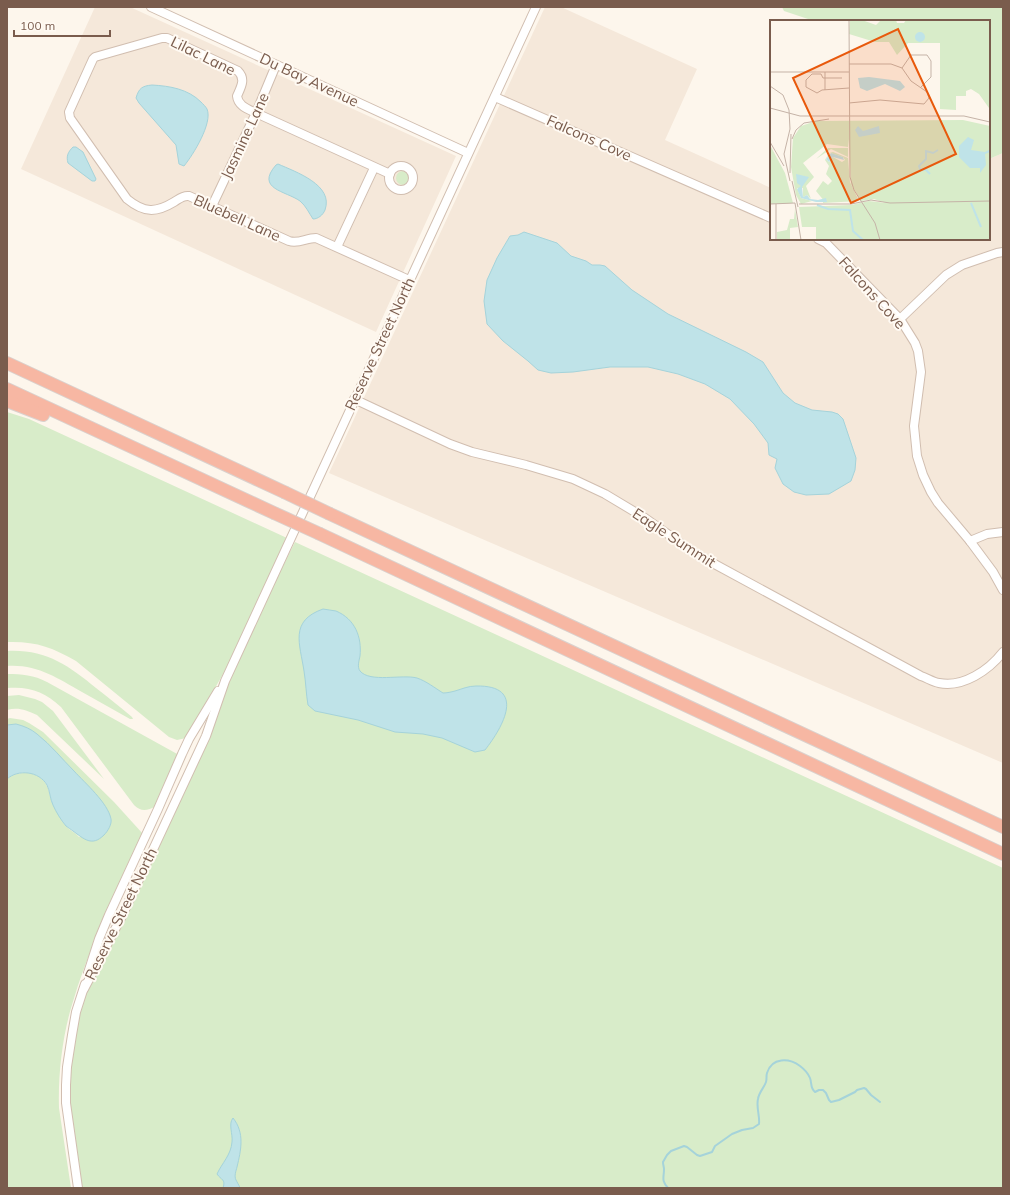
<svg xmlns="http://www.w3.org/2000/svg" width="1010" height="1195" viewBox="0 0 1010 1195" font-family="Mulish,sans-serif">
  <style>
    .residential { fill: #f5e8da }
    .green { fill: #d8ecc9 }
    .water { fill: #bfe3e8; stroke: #a5d3da }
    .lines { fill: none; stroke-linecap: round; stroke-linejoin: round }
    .stream { stroke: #a5d3da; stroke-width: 2 }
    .minor-casing { stroke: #d1beb0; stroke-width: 10 }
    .highway-casing { stroke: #dad1cd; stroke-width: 14 }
    .minor { stroke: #fff; stroke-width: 8 }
    .highway { stroke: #f7b7a3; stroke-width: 12 }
    .highway-bridge-casing { stroke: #dad1cd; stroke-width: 14; stroke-linecap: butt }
    .highway-bridge { stroke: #f7b7a3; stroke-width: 12 }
    .labels { text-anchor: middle; stroke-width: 4; stroke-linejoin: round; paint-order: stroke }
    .street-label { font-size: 15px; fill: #7a5c4d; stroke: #fffaf3 }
    .inset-river { fill: none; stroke: #bfe3e8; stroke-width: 2 }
    .inset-road { fill: none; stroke: #c5b3a7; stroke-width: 1 }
    .view { fill: #e8590c; fill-opacity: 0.15; stroke: #e8590c; stroke-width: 2 }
    .inset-edge { fill: none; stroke: #7a5c4d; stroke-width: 2 }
  </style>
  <rect width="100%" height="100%" fill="#fdf6ec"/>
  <g class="residential">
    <path d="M95,7h35l326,149 -80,176 -355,-163z"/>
    <path d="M545,7h16l136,62 -32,71 106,48v51h218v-80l14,-6v610l-674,-290z"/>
  </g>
  <g class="green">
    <path d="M782,7h221v146l-14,6v-138h-175l-30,-10z"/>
    <circle cx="403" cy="178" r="7"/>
    <path d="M7,412l22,7 258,119 -61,131 -40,69 -9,2 -8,-3 -93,-76c-24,-14 -41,-20 -69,-19z"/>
    <path d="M295,542l708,326v320h-925l-12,-85 10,-91 118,-252 31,-79z"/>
    <path d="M7,651c38,-2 61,14 89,37 12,9 24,19 36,29l1,2h-3c-16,-9 -32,-18 -48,-27 -25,-14 -45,-28 -75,-26z"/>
    <path d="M7,674c15,0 27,1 40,8l132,73 -23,51c-9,5 -15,6 -22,-1l-73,-98c-16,-15 -31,-21 -54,-19z"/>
    <path d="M19,695l16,4 7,3 11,9 51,68 -67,-64c-11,-5 -19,-8 -30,-5v-14z"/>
    <path d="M10,718l13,2 6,3 14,9 71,70 29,32c-26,57 -55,114 -72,174 -9,31 -13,68 -12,100l12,80h-64v-409c12,-10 33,-8 40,7 3,6 3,14 7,20 3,6 9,17 13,21 4,4 9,6 12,10l32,-18c-10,-25 -31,-40 -51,-57 -15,-13 -29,-25 -44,-38l-9,1v-6z"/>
  </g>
  <g class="water">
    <path d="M152,85c18,1 36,4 49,17 2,2 5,5 6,7 6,14 -14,46 -23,57l-5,-2 -3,-19 -37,-42 -3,-5c3,-10 6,-12 16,-13z"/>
    <path d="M73,147h3l7,5 13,27 -1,2h-3l-24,-18c-2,-7 0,-11 5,-16z"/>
    <path d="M278,164c18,8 56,21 47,46 -2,5 -7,9 -12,9 -4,-6 -7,-13 -13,-18 -14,-10 -45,-12 -24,-36z"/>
    <path d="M524,232l33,11 14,13 15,5 6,4h8l5,1 27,24 36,24 78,38 17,10 20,31 12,10 17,7 20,2 6,2 5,5 13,39 -1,12 -4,11 -22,13 -23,1 -12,-3 -11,-8 -8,-16 2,-9 -8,-4 -1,-12 -14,-19 -24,-25 -25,-15 -27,-10 -30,-7h-38l-37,5 -22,1 -13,-3 -10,-9 -25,-20 -16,-17 -3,-23 3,-21 10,-22 13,-22 8,-1z"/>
    <path d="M323,609c4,1 9,1 13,2 19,8 26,26 24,45 -1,5 -3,11 0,15 10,12 42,3 57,7 9,3 18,10 26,15 4,0 8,-1 12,-2 7,-2 13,-5 21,-5 51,-1 27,41 9,64l-10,2 -33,-14 -19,-4 -28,-2 -37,-12 -43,-9 -7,-6c-2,-11 -2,-22 -4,-34 -4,-27 -15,-50 19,-62z"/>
    <path d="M16,724c8,2 15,5 21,10 14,11 25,25 37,37 11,12 34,32 37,48 1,5 -3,12 -7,16 -12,12 -20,4 -31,-4 -2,-2 -5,-3 -7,-5 -5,-6 -10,-14 -13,-21 -3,-6 -3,-14 -6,-20 -8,-14 -29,-16 -40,-6v-54z"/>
    <path d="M233,1118c12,15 8,32 4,49 -1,4 -3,9 -1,13 1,2 3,5 4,8h-17c3,-9 -2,-8 -6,-14 5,-11 14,-19 15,-32 1,-8 -4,-18 1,-24z"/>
  </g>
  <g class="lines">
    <path class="stream" d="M668,1188c-7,-8 -4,-10 -4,-19 0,-2 -1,-4 -1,-7l4,-7 4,-4 13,-5 3,1 10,8 3,1 12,-4 3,-6 17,-12 10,-4 11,-2 6,-4c1,-8 -3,-17 -1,-25 1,-7 6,-11 8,-17 1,-3 0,-6 1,-9 5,-16 22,-15 33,-7 4,3 8,7 10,12 2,5 0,10 5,14l4,-2h4l3,3 3,7 2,2 8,-2 16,-8 2,-2 7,-2 2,1 5,6 9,7"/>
    <defs>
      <g id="minor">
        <path d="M151,7l317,146"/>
        <path d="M495,97l276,121"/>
        <circle cx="401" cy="178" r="12"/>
        <path d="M390,174l-134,-61c-8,-4 -18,-7 -19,-17 4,-9 9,-17 1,-25l-71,-33h-5l-67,19 -2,2 -24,53 1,6 57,81c17,14 29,14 47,3 5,-3 9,-7 15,-6l100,45c10,3 17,-3 27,-3l93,42"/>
        <path d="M212,206l44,-93 20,-48"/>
        <path d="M818,239l8,4 74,76 15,24 3,8 3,21 -7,54 3,30 6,19 8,17 7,11 32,38 23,31 10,18"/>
        <path d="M337,247l37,-79"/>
        <path d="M900,319l46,-44 16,-10 35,-12 6,-1"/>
        <path d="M354,399l96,45 22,8 54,13 47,14 32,15 40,24 51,36 225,122c6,2 12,6 18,7 24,5 50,-13 64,-31"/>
        <path d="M970,541l17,-7 16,-2"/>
        <path d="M88,973l11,-34 10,-24 49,-106 24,-55 7,-15 29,-48"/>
        <path d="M84,989l38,-73 84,-180 19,-55 311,-674"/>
        <path d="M78,1188l-12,-85v-18l1,-18 5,-32 4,-23 9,-28"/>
      </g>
      <g id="highway">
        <path d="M7,363l277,129"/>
        <path d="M7,389l267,124"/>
        <path d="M7,401l36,14"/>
        <path d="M330,514l673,313"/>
        <path d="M320,534l683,320"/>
      </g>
    </defs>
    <use href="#minor" class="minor-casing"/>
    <use href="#highway" class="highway-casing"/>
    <use href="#minor" class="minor"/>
    <use href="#highway" class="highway"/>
    <defs>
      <g id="highway-bridge">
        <path d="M284,492l46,22"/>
        <path d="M274,513l46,21"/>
      </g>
    </defs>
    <use href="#highway-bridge" class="highway-bridge-casing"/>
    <use href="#highway-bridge" class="highway-bridge"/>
  </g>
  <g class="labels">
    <g class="street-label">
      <text transform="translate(203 56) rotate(26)" y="5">Lilac Lane</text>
      <text transform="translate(309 80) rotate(25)" y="5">Du Bay Avenue</text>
      <text transform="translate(245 136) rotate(-65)" y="5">Jasmine Lane</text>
      <text transform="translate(589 138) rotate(24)" y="5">Falcons Cove</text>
      <text transform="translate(237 218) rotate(24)" y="5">Bluebell Lane</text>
      <text transform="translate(872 293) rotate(48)" y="5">Falcons Cove</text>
      <text transform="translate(380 344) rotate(-65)" y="5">Reserve Street North</text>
      <text transform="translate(674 538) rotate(33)" y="5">Eagle Summit</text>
      <text transform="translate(121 914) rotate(-64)" y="5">Reserve Street North</text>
    </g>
  </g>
  <g transform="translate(770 20)">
    <rect width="220" height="220" fill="#fdf6ec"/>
    <path d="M80,0h12l14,5 5,-5h15l1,3h7l2,-3h84l-1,88 -10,-14 -8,-5 -5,2v5h-10v14l-16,-1v-66h-32l-11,12 -8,-13h-14l-26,-8zM193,100l27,6v114h-174v-13h-14l-3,-20 52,-2 18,-4 17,2 -12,-4 -13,2 -10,-17 -2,-45 -1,8 -21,-3 -24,19 11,14 -8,9 5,13 -4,-4 -4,2v-9h-6l4,10 11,3 -11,3 -5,-9 -5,-28 2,-29 8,-12 15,-5zM0,125l15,28 8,30 -23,1zM58,128h20v9l-17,-8 -15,10zM63,132l15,6 2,24 9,19 -36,2v-2l2,1 -9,-11 7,-10 5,4 4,-4 -6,-7 3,-8 -4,-6 4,-7zM60,133l13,4 2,3 -3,2 -9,-5 -4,5 -3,-3zM25,189l3,18 -8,1v12h-13v-8l10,-2 3,-11h4z" fill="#d8ecc9" fill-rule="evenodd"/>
    <path d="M145 17a5 5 0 1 1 10 0a5 5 0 1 1-10 0ZM99,57l31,4 5,6 -5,4 -15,-7 -18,7 -7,-3 -2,-10zM88,106l5,5 16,-5 1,7 -21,4 -4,-7zM198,117l6,3 -3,10 14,2 4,-2 1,-7v9l-5,2 1,11 -6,8v-5h-10l-11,-11v-11zM61,133l12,4 1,3 -11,-3 -4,5 -3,-3zM26,154l13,3 -7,10 1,10 4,-2 3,4 8,1 8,-2 1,4h-11l-15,-4 -4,-9 4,-3 -4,-3z" fill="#bfe3e8"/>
    <path class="inset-river" d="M160,154l-4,-4 -6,-1 -1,-3 7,-7v-8l7,2 5,-3M201,183l10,24M47,185l11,4 22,1 3,21 10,9"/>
    <path class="inset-road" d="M79,0l1,157M132,48l9,-13h16l4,6v16l-11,11M0,52h79M55,52v18M72,58h-19l-2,-4h-9l-6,6v7l11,6 5,-3 27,-2M0,66l13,9 6,15 1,19 -6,25 6,27M79,83l31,-3 44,4 5,-6 -2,-6 -16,-11 -9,-13 -11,-4h-42M0,88l30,8h164l26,6M22,119l4,-9 8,-7 25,-4M0,122l14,24M20,153l1,-39M80,157l4,13 21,33 5,17M22,161l6,26M25,183l6,37M0,184l25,-1M6,184v36M29,184h52l20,-4 19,3 100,-2"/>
    <path class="view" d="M128,9l58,125 -105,49 -58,-125z"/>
    <rect width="220" height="220" class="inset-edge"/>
  </g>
  <rect width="1010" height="1195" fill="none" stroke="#7a5c4d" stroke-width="16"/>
  <path d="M14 30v6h96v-6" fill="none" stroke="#7a5c4d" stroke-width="2"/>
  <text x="20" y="30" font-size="12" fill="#7a5c4d" stroke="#fffaf3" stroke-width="3" paint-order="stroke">100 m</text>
</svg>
